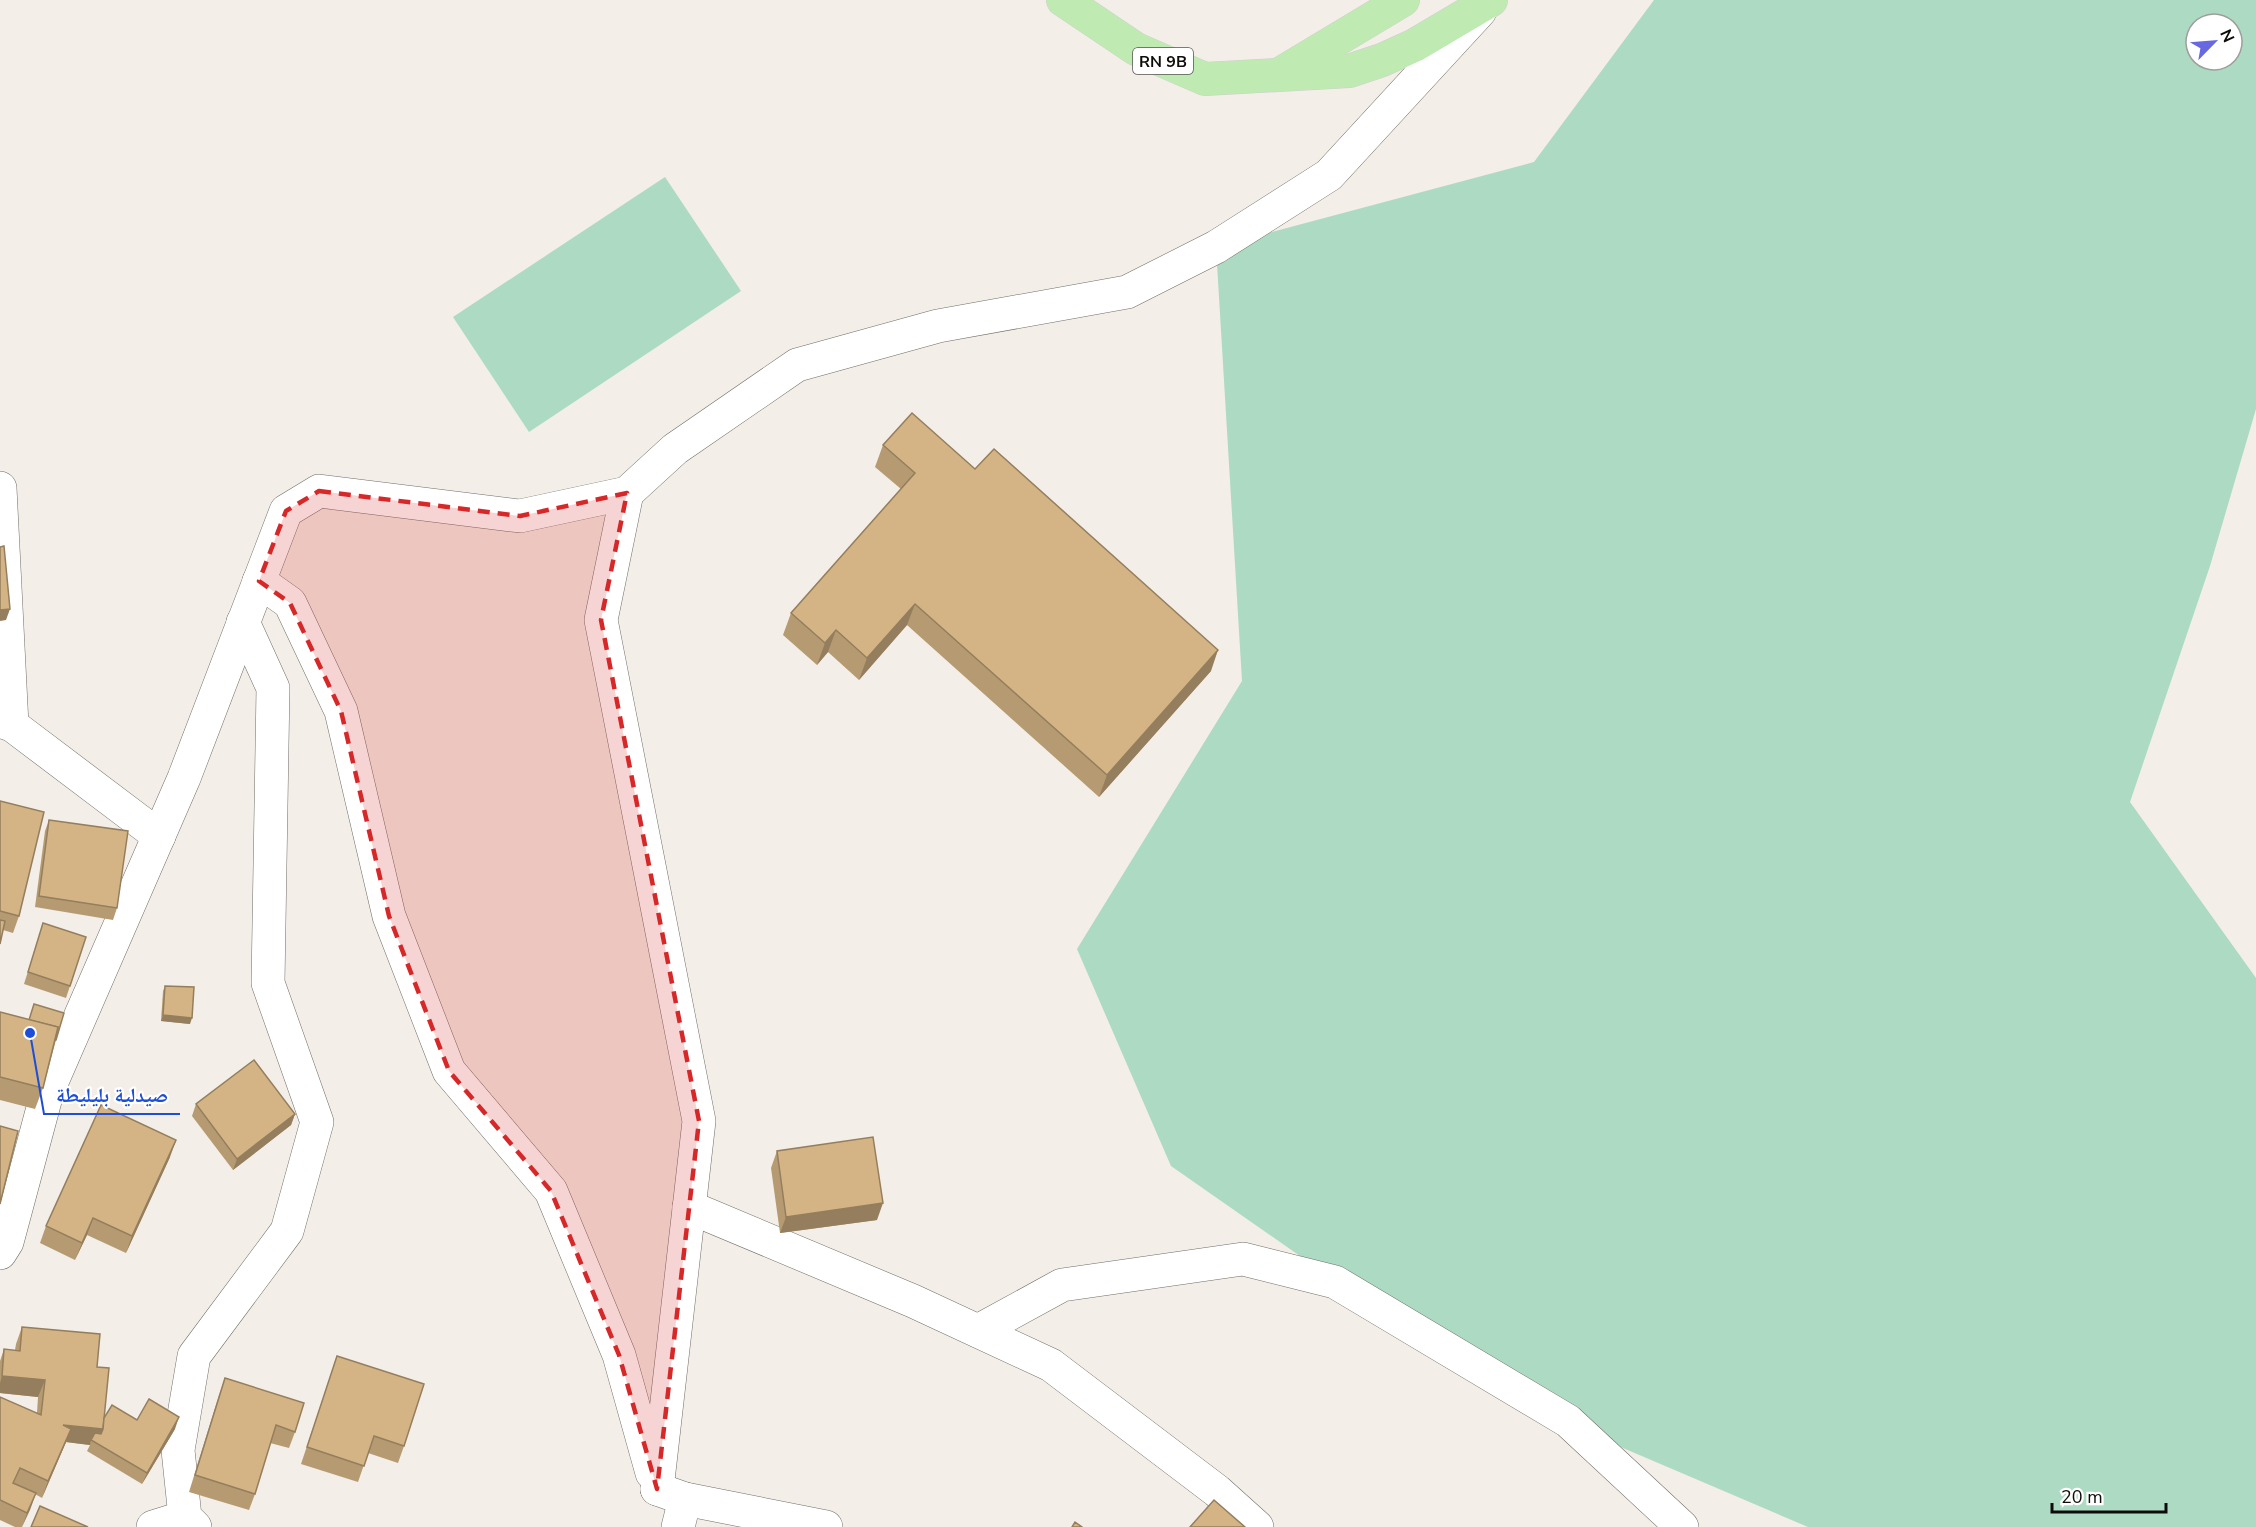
<svg xmlns="http://www.w3.org/2000/svg" width="2256" height="1527" viewBox="0 0 2256 1527" font-family="'Nunito Sans','Noto Naskh Arabic',sans-serif">
  <style>
    .green { fill: #acdac2; fill-rule: evenodd }
    .lines { fill: none; stroke-linecap: round; stroke-linejoin: round }
    .minor-casing { stroke: #726e68; stroke-width: 34 }
    .major-casing { stroke: #cfcece; stroke-width: 34 }
    .minor { stroke: #fff; stroke-width: 33 }
    .major { stroke: #bfebb3; stroke-width: 33 }
    .wall { fill: #b69b72 }
    .shaded-wall { fill: #947e5d }
    .building { fill: #d4b485; stroke: #947e5d; stroke-width: 1.5 }
    .marked { fill: #d62828; fill-opacity: 0.2; stroke: #d62828; stroke-width: 4.5; stroke-dasharray: 12 8; stroke-linejoin: round }
    .labels { text-anchor: middle; stroke-width: 4.5; stroke-linejoin: round; paint-order: stroke }
    .shield { fill: #fff; stroke: #565554; stroke-width: 1.5 }
    .shield-label { font-size: 16px; font-weight: bold; fill: #0e0c0a }
    .leader { fill: none; stroke: #1d4ed8; stroke-width: 2 }
    .callout-dot { fill: #1d4ed8; stroke: #fff; stroke-width: 2 }
    .callout-label { font-size: 20px; text-anchor: middle; font-weight: bold; fill: #1d4ed8; stroke: #fff; stroke-width: 4.5; stroke-linejoin: round; paint-order: stroke }
  </style>
  <rect width="100%" height="100%" fill="#f3eee7"/>
  <g class="green">
    <path d="M1654,0h602v409l-46,157 -80,236 126,176v549h-448l-309,-132 -328,-229 -94,-217 165,-268 -26,-434 318,-85zM2196,24h36v36h-36z"/>
    <path d="M665,177l76,114 -212,141 -76,-115z"/>
  </g>
  <g class="lines">
    <defs>
      <g id="minor">
        <path d="M0,488l12,237"/>
        <path d="M627,493l-26,127 98,501 -42,368"/>
        <path d="M259,581l31,22 51,108 48,205 60,155 102,120 68,164 33,118"/>
        <path d="M0,721l12,4 147,111"/>
        <path d="M689,1207l224,94 138,64 166,126 40,36"/>
        <path d="M0,1253l7,-11 40,-149 137,-315 102,-267 33,-20 201,25 107,-23 48,-44 122,-84 141,-39 189,-34 89,-45 113,-72 151,-164"/>
        <path d="M978,1331l84,-46 181,-26 92,23 233,139 114,106"/>
        <path d="M657,1489l28,10 141,28"/>
        <path d="M153,1527l32,-10"/>
        <path d="M195,1527l-10,-10 -7,-67 16,-94 93,-125 30,-109 -49,-139 5,-295 -30,-66"/>
        <path d="M678,1527l7,-28"/>
      </g>
      <g id="major">
        <path d="M1063,0l73,49 69,30 144,-8 33,-11 33,-15 76,-45"/>
        <path d="M1283,72l120,-72"/>
      </g>
    </defs>
    <use href="#minor" class="minor-casing"/>
    <use href="#major" class="major-casing"/>
    <use href="#minor" class="minor"/>
    <use href="#major" class="major"/>
  </g>
  <g class="wall">
    <path d="M883,445l92,24 236,202 -112,126 -192,-172 -48,55 -31,-28 -11,13 -34,-30 8,-22 110,-124 -26,-22z"/>
    <path d="M0,801l19,115 -6,17 -10,-3 -3,14z"/>
    <path d="M49,820l68,88 -4,12 -78,-13 10,-76z"/>
    <path d="M43,923l27,63 -4,12 -42,-14z"/>
    <path d="M165,986l25,38 -29,-3 2,-30z"/>
    <path d="M34,1004l22,36 -13,48 -8,21 -35,-9v-88l29,8z"/>
    <path d="M196,1104l99,10 -4,11 -58,45 -41,-54z"/>
    <path d="M777,1151l100,69 -97,13 -9,-65z"/>
    <path d="M170,1157l-44,96 -39,-18 -12,25 -35,-17 6,-17z"/>
    <path d="M22,1327l75,40 7,51 33,2 38,9 -33,55 -55,-33 3,-6 -24,-3 -24,56 -7,-4 -13,33h-7l-15,-7v-123l37,16 1,-16 -38,-4v-32l4,-12 11,1 1,-6z"/>
    <path d="M337,1356l67,90 -6,17 -30,-10 -10,29 -57,-18z"/>
    <path d="M225,1378l70,54 -6,16 -19,-5 -15,51 -6,16 -60,-18 30,-97z"/>
  </g>
  <g class="shaded-wall">
    <path d="M915,604l-8,21 -48,55 8,-22z"/>
    <path d="M10,609l-4,11 -6,1v-11z"/>
    <path d="M836,630l-8,22 -11,13 8,-22z"/>
    <path d="M1218,650l-7,21 -112,126 8,-22z"/>
    <path d="M163,1015l29,3 -2,6 -29,-3z"/>
    <path d="M295,1114l-4,11 -58,45 4,-11z"/>
    <path d="M176,1140l-6,17 -44,96 6,-17z"/>
    <path d="M883,1203l-6,17 -97,13 6,-16z"/>
    <path d="M93,1218l-6,17 -12,25 7,-17z"/>
    <path d="M2,1376l43,4 -7,17 -38,-4v-10z"/>
    <path d="M179,1417l-4,12 -33,55 5,-11z"/>
    <path d="M63,1425l40,4 -5,14 -7,-3 -1,5 -24,-3 -24,56 6,-17z"/>
    <path d="M36,1493l-6,17 -8,17 5,-14z"/>
  </g>
  <g class="building">
    <path d="M912,413l63,56 19,-20 224,201 -111,125 -192,-171 -48,54 -31,-28 -11,13 -34,-30 124,-140 -32,-28z"/>
    <path d="M4,546l6,63 -10,1v-63z"/>
    <path d="M0,801l44,11 -25,104 -19,-5z"/>
    <path d="M49,820l79,11 -11,77 -78,-12z"/>
    <path d="M0,920l5,1 -5,23z"/>
    <path d="M43,923l43,14 -16,49 -42,-14z"/>
    <path d="M165,986l29,1 -2,31 -29,-3z"/>
    <path d="M34,1004l30,9 -8,27h-1l3,-13 -29,-7z"/>
    <path d="M0,1012l58,15 -15,61 -43,-11z"/>
    <path d="M254,1060l41,54 -58,45 -41,-55z"/>
    <path d="M101,1105l75,35 -44,96 -39,-18 -11,25 -36,-17z"/>
    <path d="M0,1126l18,5 -18,73z"/>
    <path d="M873,1137l10,66 -97,14 -9,-66z"/>
    <path d="M22,1327l78,7 -3,33 12,1 -6,61 -40,-4 8,4 -23,52 -28,-13 -7,15 23,10 -9,20 -27,-13v-103l41,18 4,-35 -43,-4 2,-27 16,2z"/>
    <path d="M337,1356l87,28 -20,62 -30,-10 -10,30 -57,-19z"/>
    <path d="M225,1378l79,25 -9,29 -19,-7 -21,69 -60,-19z"/>
    <path d="M149,1399l30,18 -32,56 -56,-33 4,-7 6,1 2,-5 1,-11 8,-13 25,15z"/>
    <path d="M1214,1500l31,27h-55z"/>
    <path d="M40,1506l48,21h-57z"/>
    <path d="M1075,1522l7,5h-10z"/>
  </g>
  <path class="marked" d="M319,491l201,25 107,-23 -26,127 98,501 -42,368 -38,-134 -68,-164 -102,-120 -60,-155 -48,-205 -51,-108 -31,-22 27,-70z"/>
  <g class="labels">
    <rect class="shield" x="1133" y="48" width="60" height="26" rx="4.5"/>
    <g class="shield-label">
      <text x="1163" y="67">RN 9B</text>
    </g>
  </g>
  <path class="leader" d="M30 1033L44 1114H180"/>
  <circle class="callout-dot" cx="30" cy="1033" r="6"/>
  <g class="callout-label">
    <text x="112" y="1102">صيدلية بليليطة</text>
  </g>
  <g transform="translate(2214 42) rotate(65)"><circle r="28" fill="#ffffff" stroke="#9f9e9d" stroke-width="1.5"/>
  <path d="M0-4.5L10 22L0 15L-10 22Z" fill="#6868e1"/>
  <text y="-9" font-size="16" font-weight="bold" text-anchor="middle" fill="#0e0c0a">N</text>
  </g>
  <path d="M2052 1503v9h114v-9" fill="none" stroke="#0e0c0a" stroke-width="3"/>
  <text x="2061" y="1503" font-size="18" fill="#0e0c0a" stroke="#ffffff" stroke-width="4.5" paint-order="stroke">20 m</text>
</svg>
